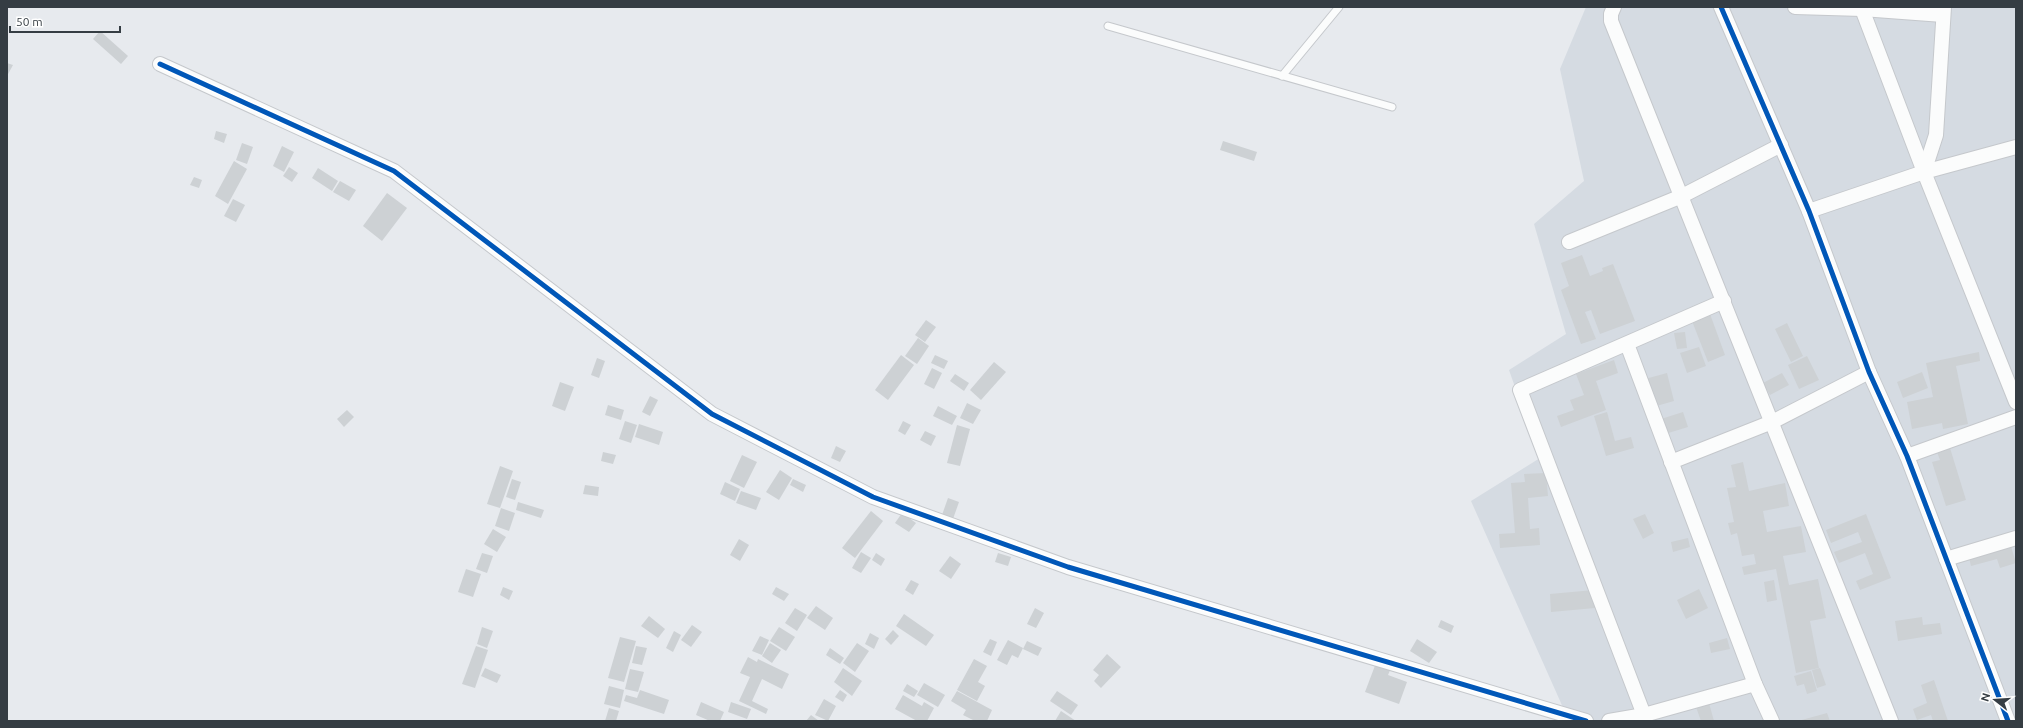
<svg xmlns="http://www.w3.org/2000/svg" width="2023" height="728" viewBox="0 0 2023 728" font-family="Ubuntu,sans-serif">
  <style>
    .residential { fill: #d5dbe2 }
    .building { fill: #cdd1d4 }
    .lines { fill: none; stroke-linecap: round; stroke-linejoin: round }
    .service-casing { stroke: #c5c8cc; stroke-width: 9 }
    .minor-casing { stroke: #c5c8cc; stroke-width: 16 }
    .service { stroke: #fbfcfc; stroke-width: 7 }
    .minor { stroke: #fbfcfc; stroke-width: 14 }
    .cycleway-casing { stroke: #fff; stroke-width: 8 }
    .cycleway { stroke: #0057b8; stroke-width: 5 }
  </style>
  <rect width="100%" height="100%" fill="#e7eaee"/>
  <path class="residential" d="M1586,7h430v714h-447l-98,-220 69,-43 -31,-88 57,-36 -32,-110 50,-43 -24,-112z"/>
  <g class="building">
    <path d="M100,31l28,25 -7,8 -28,-25z"/>
    <path d="M7,63l6,2 -6,11z"/>
    <path d="M216,131l11,3 -3,9 -10,-4z"/>
    <path d="M1223,141l34,11 -3,9 -34,-11z"/>
    <path d="M242,143l11,4 -6,17 -11,-4z"/>
    <path d="M282,146l12,6 -10,20 -11,-6z"/>
    <path d="M234,161l13,8 -19,35 -13,-8z"/>
    <path d="M289,167l9,6 -6,9 -9,-6z"/>
    <path d="M318,168l20,13 -6,10 -20,-13z"/>
    <path d="M194,177l8,3 -3,8 -9,-3z"/>
    <path d="M340,181l16,9 -7,11 -16,-9z"/>
    <path d="M387,193l20,15 -25,33 -19,-15z"/>
    <path d="M233,199l12,6 -9,17 -12,-6z"/>
    <path d="M1582,255l8,21 13,-5 -1,-3 11,-4 22,57 -35,13 -9,-24 -6,2 11,27 -15,5 -20,-54 8,-4 -8,-23z"/>
    <path d="M1710,314l15,41 -17,7 -16,-41z"/>
    <path d="M926,320l10,7 -11,15 -10,-7z"/>
    <path d="M1787,323l16,33 -12,6 -16,-33z"/>
    <path d="M1685,332l2,16 -10,1 -3,-16z"/>
    <path d="M918,338l11,8 -12,18 -12,-8z"/>
    <path d="M1699,347l7,19 -19,7 -7,-20z"/>
    <path d="M1979,352l1,9 -24,5 12,58 -25,5 -1,-6 -30,6 -5,-27 26,-5 -7,-34z"/>
    <path d="M901,355l13,10 -26,35 -13,-10z"/>
    <path d="M935,355l13,6 -4,8 -13,-6z"/>
    <path d="M1807,356l12,24 -20,9 -11,-24z"/>
    <path d="M597,358l8,3 -6,17 -8,-3z"/>
    <path d="M1614,360l4,13 -22,8 10,29 -45,17 -4,-11 17,-6 -4,-10 14,-5 -8,-21z"/>
    <path d="M994,362l12,10 -25,28 -11,-10z"/>
    <path d="M932,368l10,5 -8,16 -10,-5z"/>
    <path d="M1922,372l6,16 -25,10 -6,-16z"/>
    <path d="M1667,373l7,28 -21,6 -8,-28z"/>
    <path d="M1782,373l7,12 -19,10 -7,-12z"/>
    <path d="M955,374l14,9 -5,8 -14,-10z"/>
    <path d="M560,382l14,5 -9,24 -13,-5z"/>
    <path d="M650,396l8,4 -8,16 -8,-4z"/>
    <path d="M967,403l14,7 -8,14 -13,-6z"/>
    <path d="M608,405l16,5 -3,10 -16,-5z"/>
    <path d="M938,406l19,10 -5,9 -19,-9z"/>
    <path d="M347,410l7,7 -10,10 -7,-8z"/>
    <path d="M1607,412l8,29 16,-4 3,11 -28,8 -12,-40z"/>
    <path d="M1683,412l5,15 -23,7 -4,-15z"/>
    <path d="M625,421l12,4 -6,18 -12,-4z"/>
    <path d="M903,421l8,4 -6,10 -7,-4z"/>
    <path d="M639,424l24,8 -4,13 -24,-8z"/>
    <path d="M957,425l13,4 -10,37 -13,-3z"/>
    <path d="M925,431l11,5 -5,10 -11,-6z"/>
    <path d="M836,446l10,5 -6,11 -9,-4z"/>
    <path d="M1950,448l16,52 -20,6 -14,-44 8,-2 -3,-8z"/>
    <path d="M603,452l13,3 -3,9 -12,-3z"/>
    <path d="M742,455l15,7 -13,26 -14,-7z"/>
    <path d="M1743,462l6,29 36,-8 4,23 -26,5 4,21 34,-6 5,26 -23,4 6,29 29,-6 8,39 -16,3 9,47 -23,5 -20,-104 -32,6 -2,-8 14,-3 -2,-10 -12,2 -5,-23 -6,2 -3,-12 6,-1 -7,-34 9,-1 -5,-22z"/>
    <path d="M500,466l13,5 -13,37 -13,-4z"/>
    <path d="M780,470l12,8 -13,22 -13,-8z"/>
    <path d="M1546,473l2,23 -20,2 2,31 9,-1 1,17 -40,3 -1,-14 16,-1 -4,-50 14,-1 -1,-8z"/>
    <path d="M512,479l9,3 -6,18 -9,-3z"/>
    <path d="M793,479l13,6 -3,7 -13,-7z"/>
    <path d="M725,482l15,7 -5,12 -15,-7z"/>
    <path d="M585,485l14,2 -1,9 -15,-2z"/>
    <path d="M741,491l20,7 -5,12 -20,-7z"/>
    <path d="M948,498l11,4 -6,17 -11,-4z"/>
    <path d="M518,502l26,8 -3,8 -25,-8z"/>
    <path d="M501,508l14,5 -6,18 -14,-5z"/>
    <path d="M871,511l12,10 -28,37 -13,-10z"/>
    <path d="M902,513l14,10 -7,9 -14,-9z"/>
    <path d="M1645,514l9,19 -11,6 -10,-20z"/>
    <path d="M1866,514l25,64 -31,12 -4,-9 17,-7 -8,-21 -26,10 -5,-11 28,-10 -4,-10 -27,11 -5,-13z"/>
    <path d="M493,529l13,8 -9,15 -13,-8z"/>
    <path d="M1688,538l2,9 -17,5 -2,-10z"/>
    <path d="M739,539l10,6 -9,16 -10,-6z"/>
    <path d="M2010,543l6,20 -16,5 -3,-9 -26,7 -3,-13z"/>
    <path d="M861,552l10,6 -10,15 -9,-5z"/>
    <path d="M482,553l11,3 -6,17 -11,-4z"/>
    <path d="M876,553l9,6 -4,7 -9,-6z"/>
    <path d="M998,553l13,4 -3,9 -13,-4z"/>
    <path d="M950,556l11,8 -10,15 -12,-8z"/>
    <path d="M466,569l15,5 -8,23 -15,-5z"/>
    <path d="M911,580l8,4 -6,11 -8,-5z"/>
    <path d="M1774,580l3,20 -10,2 -3,-20z"/>
    <path d="M503,587l10,4 -4,9 -9,-5z"/>
    <path d="M776,587l13,7 -5,7 -12,-7z"/>
    <path d="M1699,589l9,19 -22,11 -9,-19z"/>
    <path d="M1594,590l1,18 -44,4 -1,-18z"/>
    <path d="M816,606l17,12 -8,12 -18,-12z"/>
    <path d="M795,608l12,7 -10,16 -12,-8z"/>
    <path d="M1035,608l9,5 -8,15 -9,-4z"/>
    <path d="M904,614l30,21 -8,11 -30,-20z"/>
    <path d="M649,616l16,13 -7,9 -17,-12z"/>
    <path d="M1922,617l1,8 17,-2 2,11 -44,7 -3,-20z"/>
    <path d="M1441,620l13,6 -3,7 -13,-6z"/>
    <path d="M692,625l10,7 -11,15 -10,-7z"/>
    <path d="M482,627l11,4 -6,17 -10,-4z"/>
    <path d="M779,627l16,10 -9,14 -16,-10z"/>
    <path d="M893,630l6,6 -8,9 -6,-6z"/>
    <path d="M674,631l7,4 -8,17 -7,-4z"/>
    <path d="M870,633l9,5 -5,11 -9,-5z"/>
    <path d="M760,636l9,4 -7,15 -10,-4z"/>
    <path d="M620,637l16,4 -12,41 -16,-4z"/>
    <path d="M1727,638l3,11 -19,4 -2,-10z"/>
    <path d="M990,639l7,3 -6,14 -8,-4z"/>
    <path d="M1417,639l20,13 -8,11 -19,-12z"/>
    <path d="M1008,640l15,8 -5,10 -6,-3 -5,10 -10,-5z"/>
    <path d="M1027,641l15,7 -4,8 -15,-7z"/>
    <path d="M770,643l11,7 -9,13 -10,-7z"/>
    <path d="M857,643l12,8 -14,21 -12,-9z"/>
    <path d="M476,646l12,4 -13,38 -13,-4z"/>
    <path d="M636,646l11,2 -5,17 -10,-2z"/>
    <path d="M830,648l14,10 -4,6 -14,-9z"/>
    <path d="M1107,654l14,13 -20,21 -7,-7 5,-6 -6,-5z"/>
    <path d="M748,657l9,5 1,-3 31,15 -7,15 -20,-10 -10,22 16,8 -2,5 -27,-13 11,-24 -10,-4z"/>
    <path d="M974,659l13,7 -9,16 7,4 -8,15 -20,-11z"/>
    <path d="M1376,663l15,5 -3,7 19,7 -8,22 -34,-12z"/>
    <path d="M485,668l16,7 -4,8 -16,-7z"/>
    <path d="M843,668l19,13 -10,15 -18,-14z"/>
    <path d="M1820,668l6,17 -9,3 -5,-18z"/>
    <path d="M630,669l14,3 -6,20 -13,-3z"/>
    <path d="M1811,671l6,20 -10,3 -3,-10 -7,2 -3,-10z"/>
    <path d="M1934,680l14,41h-15l-2,-6 -14,5 -4,-11 14,-6 -6,-18z"/>
    <path d="M924,683l21,12 -7,12 -21,-12z"/>
    <path d="M907,684l11,7 -4,6 -11,-6z"/>
    <path d="M609,686l15,4 -4,18 -16,-4z"/>
    <path d="M640,690l29,10 -5,14 -40,-13 2,-6 11,3z"/>
    <path d="M840,690l7,5 -4,7 -8,-5z"/>
    <path d="M957,691l35,19 -5,11h-12l-12,-6 3,-5 -15,-9z"/>
    <path d="M1057,691l21,14 -7,10 -21,-14z"/>
    <path d="M903,695l19,11 2,-4 10,6 -7,13h-10l-22,-12z"/>
    <path d="M824,699l12,7 -8,15 -13,-6z"/>
    <path d="M701,702l23,10 -4,9h-10l-14,-6z"/>
    <path d="M731,702l20,7 -4,10 -19,-7z"/>
    <path d="M1709,703l5,18h-13l-5,-14z"/>
    <path d="M609,708l10,3 -3,10h-11z"/>
    <path d="M1061,711l15,10h-21z"/>
    <path d="M1827,713l3,8h-32z"/>
    <path d="M811,715l8,6h-13z"/>
  </g>
  <g class="lines">
    <defs>
      <g id="service">
        <path d="M1108,26l284,81"/>
        <path d="M1282,76l57,-69"/>
      </g>
      <g id="minor">
        <path d="M1614,7l-3,7v7l280,700"/>
        <path d="M1721,7l88,204 60,161 38,84 101,265"/>
        <path d="M1795,7l67,2 81,6"/>
        <path d="M1862,9l62,163 92,230"/>
        <path d="M160,64l234,107 318,243 161,83 195,70 518,154"/>
        <path d="M1924,172l92,-25"/>
        <path d="M1809,211l115,-39 12,-37 8,-128"/>
        <path d="M1569,242l113,-46 99,-51"/>
        <path d="M1627,344l128,340 17,37"/>
        <path d="M1907,456l109,-39"/>
        <path d="M1671,462l101,-40 97,-50"/>
        <path d="M1946,559l70,-21"/>
        <path d="M1644,715l-124,-325 204,-89"/>
        <path d="M1609,721l35,-6 111,-31"/>
      </g>
    </defs>
    <use href="#service" class="service-casing"/>
    <use href="#minor" class="minor-casing"/>
    <use href="#service" class="service"/>
    <use href="#minor" class="minor"/>
    <defs>
      <g id="cycleway">
        <path d="M1721,7l88,204 60,161 38,84 101,265"/>
        <path d="M160,64l234,107 318,243 161,83 195,70 518,154"/>
      </g>
    </defs>
    <use href="#cycleway" class="cycleway-casing"/>
    <use href="#cycleway" class="cycleway"/>
  </g>
  <rect width="2023" height="728" fill="none" stroke="#353d43" stroke-width="16"/>
  <g transform="translate(1995 700) rotate(287)" stroke="#ffffff" stroke-width="3" paint-order="stroke">
  <path d="M0-3L7 15L0 10L-7 15Z" fill="#353d43"/>
  <text y="-6" font-size="11" font-weight="bold" text-anchor="middle" fill="#353d43">N</text>
  </g>
  <path d="M10 26v6h110v-6" fill="none" stroke="#353d43" stroke-width="2"/>
  <text x="16" y="26" font-size="12" fill="#353d43" stroke="#ffffff" stroke-width="3" paint-order="stroke">50 m</text>
</svg>
